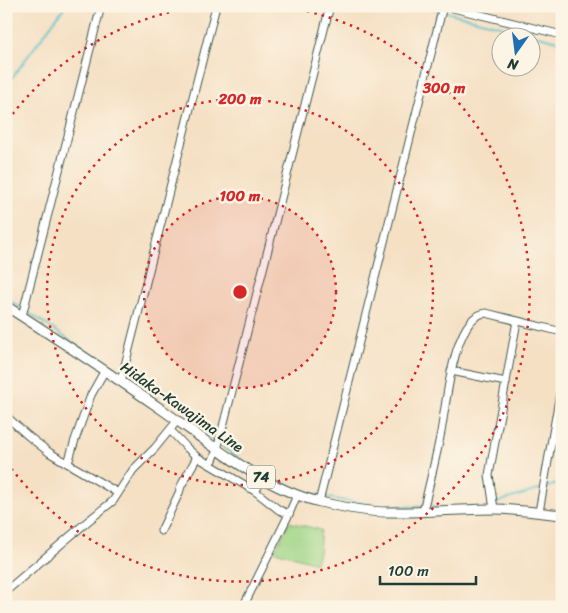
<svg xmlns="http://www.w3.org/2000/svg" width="568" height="613" viewBox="0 0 568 613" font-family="Sriracha,sans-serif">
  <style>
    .green { fill: #9fd586; stroke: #5f895d }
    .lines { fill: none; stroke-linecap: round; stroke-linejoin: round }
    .stream { stroke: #50bec6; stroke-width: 2 }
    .minor-casing { stroke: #3f554a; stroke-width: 9 }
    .major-casing { stroke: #3f554a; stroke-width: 11 }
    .minor { stroke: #fff; stroke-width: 7 }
    .major { stroke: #fff; stroke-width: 9 }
    .ring { fill: none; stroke: #d62828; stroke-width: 2.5; stroke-dasharray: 2.5 5 }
    .labels { text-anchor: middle; stroke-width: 5; stroke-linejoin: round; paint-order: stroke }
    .shield { fill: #fcf5e5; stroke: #617469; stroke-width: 1 }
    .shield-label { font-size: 14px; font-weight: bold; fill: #1f3d34 }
    .street-label { font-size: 15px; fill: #1f3d34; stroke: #fcf5e5 }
    .centre { fill: #d62828; stroke: #fcf5e5; stroke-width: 2.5 }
    .ring-label { font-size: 15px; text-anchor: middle; font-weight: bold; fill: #d62828; stroke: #fcf5e5; stroke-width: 5; stroke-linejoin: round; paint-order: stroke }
  </style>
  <rect width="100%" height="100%" fill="#fcf5e5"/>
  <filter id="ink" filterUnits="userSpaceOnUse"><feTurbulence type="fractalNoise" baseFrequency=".02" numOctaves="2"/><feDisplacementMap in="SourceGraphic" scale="10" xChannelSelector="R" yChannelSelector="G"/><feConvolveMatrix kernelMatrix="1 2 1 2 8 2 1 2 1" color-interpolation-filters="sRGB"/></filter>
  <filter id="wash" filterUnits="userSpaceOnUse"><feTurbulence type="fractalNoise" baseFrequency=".0096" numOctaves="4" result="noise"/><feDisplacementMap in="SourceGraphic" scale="20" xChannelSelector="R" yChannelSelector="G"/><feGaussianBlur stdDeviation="1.12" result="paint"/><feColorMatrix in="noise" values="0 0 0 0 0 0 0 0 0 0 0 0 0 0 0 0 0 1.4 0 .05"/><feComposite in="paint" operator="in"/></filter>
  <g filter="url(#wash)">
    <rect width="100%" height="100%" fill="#f5e0c4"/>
    <path class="green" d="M289,522l32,8 -2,22 -3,11 -41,-12z"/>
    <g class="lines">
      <g class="stream">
        <path d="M423,6l139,36"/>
        <path d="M6,86l59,-80"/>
        <path d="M6,298l16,10"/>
        <path d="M26,311l94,63"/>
        <path d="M123,377l39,28"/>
        <path d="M183,419l34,25"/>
        <path d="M221,446l29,20"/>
        <path d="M257,470c20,10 40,22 62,26"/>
        <path d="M545,488l17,-6"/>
        <path d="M323,497l54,9 61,1"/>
        <path d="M495,503l46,-14"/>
      </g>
    </g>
  </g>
  <g filter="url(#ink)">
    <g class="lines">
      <defs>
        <g id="minor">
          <path d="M445,6l117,29"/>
          <path d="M22,316l79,-310"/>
          <path d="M451,371l55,11"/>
          <path d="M6,378v2"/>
          <path d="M121,381l95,-375"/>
          <path d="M6,416l21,19 23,18 68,40"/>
          <path d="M170,430l17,18 10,9 58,34 24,19 10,4"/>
          <path d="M68,463l7,-23 16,-45 14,-25"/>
          <path d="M210,464l3,-4 4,-10 113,-444"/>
          <path d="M255,491l8,-12"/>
          <path d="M319,502l124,-496"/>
          <path d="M494,509l-5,-34 28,-154"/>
          <path d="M423,511c6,-25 12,-49 17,-74 6,-26 12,-122 46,-124l76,19"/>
          <path d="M539,512l23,-130"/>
          <path d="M161,531l18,-38 2,-7 16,-29"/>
          <path d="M6,591l82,-70 25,-20 20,-31 22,-22 22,-27"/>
          <path d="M243,607l46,-93 8,-19"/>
        </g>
        <path id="major" d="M6,306c53,34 106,69 158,105 47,33 100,78 156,91 22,5 45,10 68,10 35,1 70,-3 106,-3 23,0 45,4 68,6"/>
      </defs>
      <use href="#minor" class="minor-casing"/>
      <use href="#major" class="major-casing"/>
      <use href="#minor" class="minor"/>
      <use href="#major" class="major"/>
    </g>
  </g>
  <circle cx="240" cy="292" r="96" fill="#d62828" fill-opacity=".12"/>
  <g class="ring">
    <circle cx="240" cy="292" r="96"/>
    <circle cx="240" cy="292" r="193"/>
    <path d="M8 120A289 289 0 0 1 195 7M285 7A289 289 0 1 1 8 464"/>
  </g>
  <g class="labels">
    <rect class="shield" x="247" y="465.5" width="28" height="23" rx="4"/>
    <g class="shield-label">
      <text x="261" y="482">74</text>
    </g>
    <g class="street-label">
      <text transform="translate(182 407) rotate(35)" y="5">Hidaka-Kawajima Line</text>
    </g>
  </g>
  <circle cx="240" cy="292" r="8" class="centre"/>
  <g class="ring-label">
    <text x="444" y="93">300 m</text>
    <text x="240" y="104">200 m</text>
    <text x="240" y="201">100 m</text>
  </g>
  <rect width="568" height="613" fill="none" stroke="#fcf5e5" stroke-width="25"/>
  <g transform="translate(516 52) rotate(194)"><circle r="24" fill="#fcf5e5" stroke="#a4ab9e"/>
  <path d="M0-4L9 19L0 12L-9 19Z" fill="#1f6fb2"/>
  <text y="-8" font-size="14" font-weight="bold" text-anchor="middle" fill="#1f3d34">N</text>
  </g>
  <path d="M380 576v8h96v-8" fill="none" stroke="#1f3d34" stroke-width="2.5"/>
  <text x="388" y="576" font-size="15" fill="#1f3d34" stroke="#fcf5e5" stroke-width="4" paint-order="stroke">100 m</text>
</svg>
